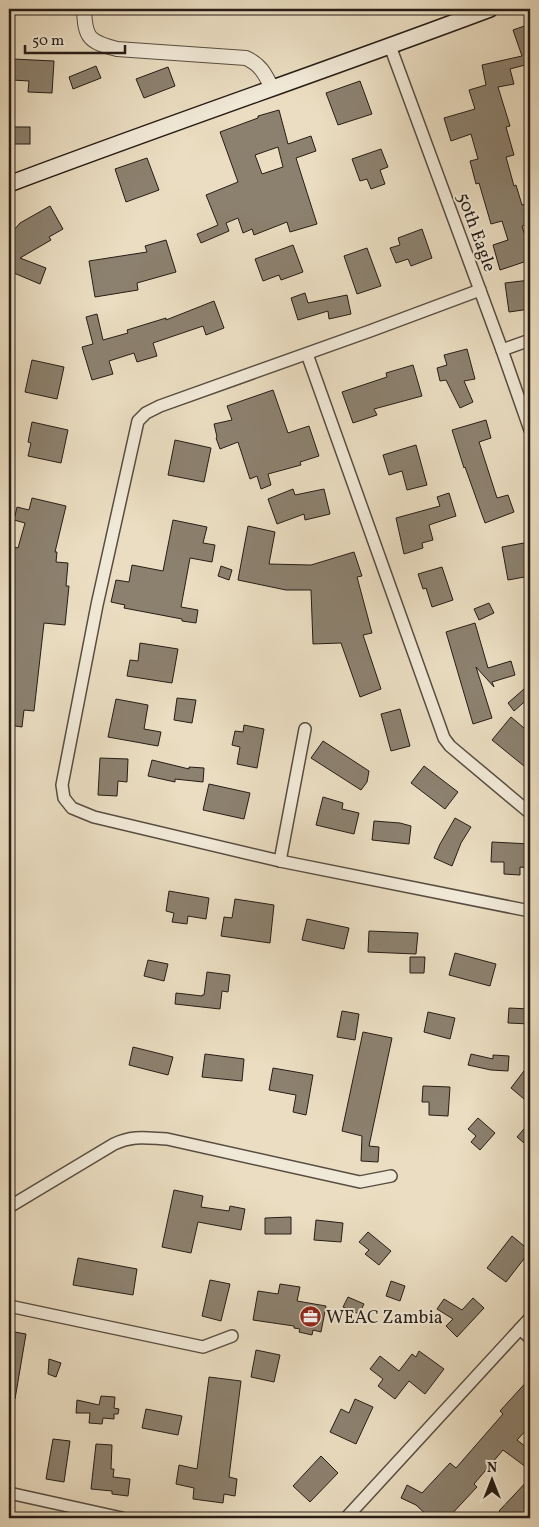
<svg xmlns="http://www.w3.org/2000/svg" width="539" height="1527" viewBox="0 0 539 1527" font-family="Vollkorn,serif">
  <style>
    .building { fill: #8c816f; stroke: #271d16; fill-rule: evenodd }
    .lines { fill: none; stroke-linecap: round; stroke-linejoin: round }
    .minor-casing { stroke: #584d41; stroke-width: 14 }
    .tertiary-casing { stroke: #584d41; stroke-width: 16 }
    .secondary-casing { stroke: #271d16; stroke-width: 18 }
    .minor { stroke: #f1e9d7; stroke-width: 11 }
    .tertiary { stroke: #f1e9d7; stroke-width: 14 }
    .secondary { stroke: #f1e9d7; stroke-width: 15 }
    .labels { text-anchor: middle; stroke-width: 4; stroke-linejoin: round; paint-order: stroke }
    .street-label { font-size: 18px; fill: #271d16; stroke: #f1e9d7 }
    .poi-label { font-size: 18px; fill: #271d16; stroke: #f1e9d7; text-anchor: start }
  </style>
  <rect width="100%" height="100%" fill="#eaddc1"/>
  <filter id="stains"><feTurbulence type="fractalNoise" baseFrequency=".004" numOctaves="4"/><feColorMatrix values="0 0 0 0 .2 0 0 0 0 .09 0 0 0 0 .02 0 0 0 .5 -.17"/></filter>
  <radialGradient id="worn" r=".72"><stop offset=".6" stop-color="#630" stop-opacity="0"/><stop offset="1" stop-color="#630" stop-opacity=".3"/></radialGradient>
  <g class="building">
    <path d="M530,24v51h-2l-3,-10 -15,4 4,15 -16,3 12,39 -4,1 8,28 -8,2 8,29 2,-1 6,20 8,-2v20l-8,3 8,27v7l-30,10 -7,-25 15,-5 -6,-19 -11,3 -12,-41 -3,1 -6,-23 8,-2 -7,-25 -20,7 -7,-23 31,-9 -6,-19 17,-5 -4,-20 40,-9 -9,-26z"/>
    <path d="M13,59l41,2 -2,32 -24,-1 1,-11 -17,-1z"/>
    <path d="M96,66l5,12 -28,11 -4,-12z"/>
    <path d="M168,67l7,19 -31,12 -8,-19z"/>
    <path d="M360,81l12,33 -34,11 -12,-32z"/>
    <path d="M279,110l9,34 23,-8 5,15 -20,7 21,66 -27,8 -3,-10 -33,13 -2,-6 -9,4 -5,-15 -12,5 3,8 -28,12 -4,-9 21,-9 -12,-30 32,-13 -18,-50 38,-14v-2zM278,147l5,20 -21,7 -7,-19z"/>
    <rect x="14" y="127" width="16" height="17"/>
    <path d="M381,149l7,18 -8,3 5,14 -14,5 -4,-10 -7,2 -8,-22z"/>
    <path d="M147,158l12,32 -33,12 -11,-33z"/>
    <path d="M50,206l13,23 -14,8 2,3 -31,18 26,10 -6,16 -31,-13v-35l11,-13z"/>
    <path d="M422,229l10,29 -21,8 -3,-7 -12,4 -6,-15 10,-3 -2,-7z"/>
    <path d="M166,240l10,32 -39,11 1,7 -43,7 -6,-36 58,-9 -2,-6z"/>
    <path d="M293,245l10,27 -22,8 -2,-5 -16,6 -8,-22z"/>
    <path d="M367,248l14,38 -24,8 -13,-38z"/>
    <path d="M530,280v29l-21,3 -4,-29z"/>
    <path d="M305,293l3,10 39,-8 4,19 -22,5 -1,-8 -30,9 -7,-22z"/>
    <path d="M214,301l10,27 -18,7 -3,-9 -50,17 4,13 -20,6 -3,-9 -25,8 4,13 -21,6 -10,-33 11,-3 -7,-27 11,-3 6,26 25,-7 -1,-3 39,-12v2z"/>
    <path d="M467,349l8,30 -11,2 9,21 -13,6 -14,-28 -6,1 -3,-13 10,-3 -3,-10z"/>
    <path d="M32,360l32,7 -7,32 -32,-7z"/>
    <path d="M413,365l9,31 -48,13 3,6 -24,8 -11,-31 45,-15 -1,-4z"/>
    <path d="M273,390l15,43 21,-7 10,30 -19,6 1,3 -33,9 3,11 -10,4 -4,-13 -7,3 -12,-37 -18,7 -4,-11 1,-1 -3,-13 18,-4 -5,-14z"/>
    <path d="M486,420l5,18 -12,4 18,56 11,-3 6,17 -29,11 -20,-56 -1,1 -12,-38z"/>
    <path d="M32,422l36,8 -7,33 -33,-7 3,-13 -3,-1z"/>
    <path d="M175,440l36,8 -7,34 -36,-7z"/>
    <path d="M416,445l11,40 -20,5 -5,-19 -13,4 -6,-20z"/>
    <path d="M293,489l2,6 29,-6 6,25 -25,6 -1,-6 -27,10 -9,-25z"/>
    <path d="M449,493l7,23 -27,9 4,15 -11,3 1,5 -19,6 -8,-36 44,-12 -3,-9z"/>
    <path d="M32,498l34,8 -11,46h2l-1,10 12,1 -2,23h3l-4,39 -21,-2 -10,88 -10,-1 -2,17 -13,-2v-179l9,2 7,-25 -11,-3 3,-13 12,3z"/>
    <path d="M173,520l34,7 -4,16 12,2 -3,17 -22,-4 -9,49 17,3 -2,13 -14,-2v-2l-58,-11 1,-3 -14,-3 5,-22 13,2 3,-17 31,6z"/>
    <path d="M248,526l27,6 -6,32 42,1 43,-13 8,24 -5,1 15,56 -9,2 18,54 -21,8 -19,-54 -28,1 -2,-54h-25l-48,-10z"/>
    <path d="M524,543l6,33 -22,4 -6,-33z"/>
    <path d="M221,566l11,4 -3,10 -11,-4z"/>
    <path d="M442,567l11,33 -21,7 -6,-19 -3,1 -5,-15z"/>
    <path d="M489,603l5,10 -15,7 -5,-11z"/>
    <path d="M475,623l13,45 23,-7 4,14 -23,7 2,5 -18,-20 16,51 -19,6 -27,-92z"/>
    <path d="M140,643l38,6 -6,34 -45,-7 3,-16 8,1z"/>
    <path d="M524,689l6,8 -16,14 -6,-8z"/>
    <path d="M177,698l19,2 -4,23 -18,-3z"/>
    <path d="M116,699l32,6 -4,24 17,3 -3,14 -50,-9z"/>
    <path d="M400,709l10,37 -19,5 -10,-37z"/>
    <path d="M511,717l19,16v25l-6,8 -32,-26z"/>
    <path d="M244,725l20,4 -7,39 -20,-4 3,-17 -8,-2 3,-14 8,1z"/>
    <path d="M323,741l46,30 -2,11 -6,8 -50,-32z"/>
    <path d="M100,758l28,1 -1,23 -9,-1 -1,15 -19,-1z"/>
    <path d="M152,760l37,9v-2l15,1 -1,14 -28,-3v3l-27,-6z"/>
    <path d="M424,766l34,26 -13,17 -34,-26z"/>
    <path d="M209,784l41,9 -6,26 -41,-9z"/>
    <path d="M323,797l20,6 -1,6 17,4 -5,21 -38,-9z"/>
    <path d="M455,818l16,9 -10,16 -9,23 -18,-8 6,-14z"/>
    <path d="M374,821l26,2 11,3 -2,18 -37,-4z"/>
    <path d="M492,842l38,2 -1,24 -9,-1v8l-16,-1v-12h-13z"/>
    <path d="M169,891l40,7 -3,21 -18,-3 -1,8 -15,-2 2,-9 -8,-2z"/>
    <path d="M235,899l39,6 -4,38 -49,-7 3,-19 8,1z"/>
    <path d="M307,919l42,9 -5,21 -42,-9z"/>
    <path d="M369,931l49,2 -2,21 -48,-2z"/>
    <path d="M455,953l41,11 -6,22 -41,-11z"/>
    <path d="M410,957h15l-1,16h-14z"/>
    <path d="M148,960l20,4 -4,17 -20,-5z"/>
    <path d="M207,972l23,3 -2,17 -6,-1 -2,18 -45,-5 1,-11 26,3v-1h2z"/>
    <path d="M509,1008l21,1v15l-22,-1z"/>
    <path d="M342,1011l17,3 -4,26 -18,-3z"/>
    <path d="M428,1012l27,6 -5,21 -26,-7z"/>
    <path d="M363,1032l29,6 -23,108 10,1 -1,15 -17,-1 1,-25 -20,-5z"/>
    <path d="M133,1047l40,10 -5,18 -39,-10z"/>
    <path d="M205,1054l39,5 -2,22 -40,-4z"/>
    <path d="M471,1054l22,5v-4l16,1 -1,15 -17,-1 -23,-5z"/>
    <path d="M530,1063v41l-19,-16z"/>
    <path d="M273,1068l40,7 -7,40 -13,-3 3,-17 -27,-5z"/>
    <path d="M423,1086l27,1 -2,29 -19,-1v-13h-7z"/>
    <path d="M478,1118l17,15 -15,17 -9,-8 5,-6 -8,-7z"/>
    <path d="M530,1122v26l-13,-11z"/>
    <path d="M174,1190l29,6 -2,11 28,4 1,-5 15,3 -4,21 -43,-8 -7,31 -29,-6z"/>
    <path d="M291,1217v17h-26v-16z"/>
    <path d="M316,1220l27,3 -2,19 -27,-2z"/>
    <path d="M368,1232l23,19 -12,14 -14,-11 4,-4 -10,-8z"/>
    <path d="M512,1236l18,15 -24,31 -19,-14z"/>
    <path d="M78,1258l59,11 -4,26 -60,-10z"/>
    <path d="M210,1280l20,4 -9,37 -19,-5z"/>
    <path d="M391,1281l14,5 -5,15 -14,-5z"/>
    <path d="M280,1284l20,3 -3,14 29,5 -5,26 -8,-2 -1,5 -13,-3 1,-3 -6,-1v-2l-41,-6 5,-29 20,3z"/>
    <path d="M348,1297l16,7 -5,10 -16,-7z"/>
    <path d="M473,1298l11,10 -27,29 -11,-11 7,-7 -16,-10 7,-10 18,11z"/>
    <path d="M9,1331l17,3 -11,65h-6z"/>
    <path d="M256,1350l24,5 -6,27 -23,-5z"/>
    <path d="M419,1351l25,18 -19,25 -16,-13 -14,18 -17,-13 5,-7 -13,-10 10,-13 19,15 13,-17 4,3z"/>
    <path d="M49,1359l12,4 -5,14 -8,-3z"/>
    <path d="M209,1377l32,4 -12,96 8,2 -2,17 -11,-2 -1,9 -30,-4 1,-11 -18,-4 3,-19 18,4z"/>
    <path d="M530,1378v48l-13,14 13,10v20l-27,-20 -29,34 3,3 -29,31h-18l-14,-13 -15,-7 6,-13 15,8 28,-30 6,5 47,-54 -3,-3z"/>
    <path d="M101,1396l14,1 -1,11 5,1 -1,5h-4v5l-11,-1 -1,6 -13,-1 1,-10h-14l1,-13 22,5z"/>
    <path d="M355,1399l18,8 -17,37 -26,-12 11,-23 8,4z"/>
    <path d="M146,1409l36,7 -4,19 -36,-7z"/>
    <path d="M53,1439l17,2 -6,41 -18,-3z"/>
    <path d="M96,1444l16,1 -1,24h3l-1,8 17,2 -2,17 -16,-2v-3l-21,-2z"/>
    <path d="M321,1456l17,17 -28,29 -17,-16z"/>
    <path d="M530,1478v40h-24l-7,-7z"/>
  </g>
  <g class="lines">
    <defs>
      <g id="minor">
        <path d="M390,46l112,304 28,80"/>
        <path d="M480,290l-110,41 -210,75 -14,7 -8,8 -41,184 -35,180 2,13 8,10 22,9 186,44 250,50"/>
        <path d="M502,350l28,-10"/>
        <path d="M307,354l137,384 6,8 80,67"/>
        <path d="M280,861l25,-132"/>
        <path d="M9,1207l105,-63c19,-9 32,-6 53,-5l193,43 31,-6"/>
        <path d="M9,1306l194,41 29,-11"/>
        <path d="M520,1329l10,9"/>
        <path d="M9,1493l113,25"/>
        <path d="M346,1518l184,-200"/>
      </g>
      <path id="tertiary" d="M84,9c1,29 5,33 33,40l129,9c15,7 19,16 26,30"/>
      <path id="secondary" d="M9,184c159,-60 321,-115 481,-175"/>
    </defs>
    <use href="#minor" class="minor-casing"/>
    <use href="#tertiary" class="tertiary-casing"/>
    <use href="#secondary" class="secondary-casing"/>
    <use href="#minor" class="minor"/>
    <use href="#tertiary" class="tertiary"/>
    <use href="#secondary" class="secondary"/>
  </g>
  <defs>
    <symbol id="office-disc" viewBox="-11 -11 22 22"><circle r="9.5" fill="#8f2418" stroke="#f1e9d7"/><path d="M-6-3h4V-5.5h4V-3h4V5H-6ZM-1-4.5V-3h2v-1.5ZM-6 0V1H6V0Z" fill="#fff"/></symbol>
  </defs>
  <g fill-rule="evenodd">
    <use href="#office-disc" x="298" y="1304" width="25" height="25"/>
  </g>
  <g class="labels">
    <g class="street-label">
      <text transform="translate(477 232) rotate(70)" y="6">50th Eagle</text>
    </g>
    <g class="poi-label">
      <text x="326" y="1323">WEAC Zambia</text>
    </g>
  </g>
  <rect width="539" height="1527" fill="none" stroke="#eaddc1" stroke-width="30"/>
  <rect x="10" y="10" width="519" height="1507" fill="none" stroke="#271d16" stroke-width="2.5"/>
  <rect x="15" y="15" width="509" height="1497" fill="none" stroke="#271d16"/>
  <g transform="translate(492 1480)" stroke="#f1e9d7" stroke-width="4" paint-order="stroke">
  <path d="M0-4L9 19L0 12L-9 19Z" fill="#271d16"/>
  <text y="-8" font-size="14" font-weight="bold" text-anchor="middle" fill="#271d16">N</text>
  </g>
  <path d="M25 45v8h100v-8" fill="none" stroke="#271d16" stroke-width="2.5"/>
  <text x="32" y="45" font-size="15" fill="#271d16" stroke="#f1e9d7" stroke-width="4" paint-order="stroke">50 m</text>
  <rect width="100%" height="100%" filter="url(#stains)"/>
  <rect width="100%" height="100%" fill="url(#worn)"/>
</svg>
